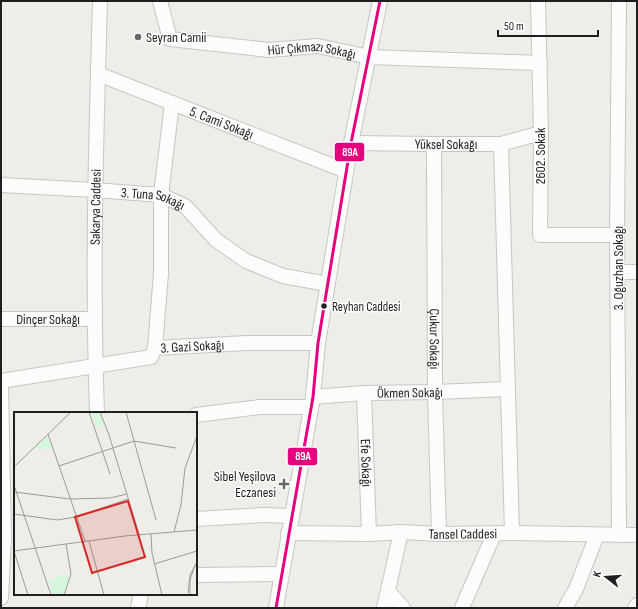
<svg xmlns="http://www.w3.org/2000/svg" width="638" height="609" viewBox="0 0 638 609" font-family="'Sofia Sans Condensed',sans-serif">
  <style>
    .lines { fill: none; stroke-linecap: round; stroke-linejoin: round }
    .minor-casing { stroke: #c6c6c3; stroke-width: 16 }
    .minor { stroke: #fcfcfb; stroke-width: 14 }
    .bus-1-casing { stroke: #fff; stroke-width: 6 }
    .bus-1 { stroke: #e5007d; stroke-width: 3 }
    .poi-dot { fill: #676765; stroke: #fff; stroke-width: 1.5 }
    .bus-dot { fill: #1f1f1f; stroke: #fff; stroke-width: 1.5 }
    .labels { text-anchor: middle; stroke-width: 3; stroke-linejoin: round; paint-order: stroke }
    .bus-label { font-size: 13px; fill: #1f1f1f; stroke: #fff; text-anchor: start }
    .poi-label { font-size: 14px; fill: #1f1f1f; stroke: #fff; text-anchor: start }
    .street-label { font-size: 14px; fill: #1f1f1f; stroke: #fff }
    .inset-road { fill: none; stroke: #9b9b97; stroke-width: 1 }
    .view { fill: #d62828; fill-opacity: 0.15; stroke: #d62828; stroke-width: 2 }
    .inset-edge { fill: none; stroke: #1f1f1f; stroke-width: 2 }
    .line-badge { stroke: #fff; stroke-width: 1.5 }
    .badge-label { font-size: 11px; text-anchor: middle; font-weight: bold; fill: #fff }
  </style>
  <rect width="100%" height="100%" fill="#eeede7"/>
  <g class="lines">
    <defs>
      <g id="minor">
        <path id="s1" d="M160,1l10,38 99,11 49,-4 51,11 171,6"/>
        <path d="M538,1l3,132 -1,102h77"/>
        <path id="s2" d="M98,74l248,97"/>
        <path id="s3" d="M351,143l83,1h67l40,-11"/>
        <path id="s4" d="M434,144l1,248 4,142"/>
        <path d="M501,144l11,389"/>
        <path id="s5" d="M1,185l93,5 67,5 24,11 31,34 30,21 37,15 45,8"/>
        <path d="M617,272h20"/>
        <path id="s6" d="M1,319h94"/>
        <path d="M155,348l6,-75v-78l11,-92"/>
        <path id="s7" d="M1,381l150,-24 4,-9 92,-5h71"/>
        <path d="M1,387l3,151 -3,60"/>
        <path id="s8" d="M364,393l5,141"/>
        <path id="s9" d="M313,397l51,-4 71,-1 72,-3"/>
        <path id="s10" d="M97,413c-5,-137 -1,-275 3,-412"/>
        <path d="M196,415l64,-8h51"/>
        <path d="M196,519l68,-4 27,1"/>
        <path id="s11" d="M288,533l81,1 32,-2 38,2 73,-1 125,2"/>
        <path d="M619,535l-2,-300 2,-234"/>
        <path d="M196,575l85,-1"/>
        <path d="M388,591l15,17"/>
        <path d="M138,608l3,-14"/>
        <path d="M276,608l37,-211 5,-54 33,-200 29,-142"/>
        <path d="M384,608l17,-76"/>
        <path d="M462,608l32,-74"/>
        <path d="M565,608l11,-19 21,-54"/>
        <path d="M635,608l2,-3"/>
      </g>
    </defs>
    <use href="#minor" class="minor-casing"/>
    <use href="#minor" class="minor"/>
    <defs>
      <path id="bus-1" d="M276,608l37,-211 5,-54 33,-200 29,-142"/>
    </defs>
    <use href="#bus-1" class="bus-1-casing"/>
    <use href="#bus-1" class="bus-1"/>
  </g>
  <g class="poi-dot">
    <circle cx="138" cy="37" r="4"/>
    <path d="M282 478h4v4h4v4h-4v4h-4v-4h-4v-4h4z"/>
  </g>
  <circle class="bus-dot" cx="324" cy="306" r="3.5"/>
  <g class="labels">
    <g class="bus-label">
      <text x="332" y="311">Reyhan Caddesi</text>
    </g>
    <g class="poi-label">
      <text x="146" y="42">Seyran Camii</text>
      <text x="276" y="481" text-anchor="end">Sibel Yeşilova<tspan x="276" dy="16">Eczanesi</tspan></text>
    </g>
    <g class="street-label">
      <text dy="5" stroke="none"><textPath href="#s1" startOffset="182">Hür Çıkmazı Sokağı</textPath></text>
      <text dy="5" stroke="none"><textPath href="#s2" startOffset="133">5. Cami Sokağı</textPath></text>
      <text dy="5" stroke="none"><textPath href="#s3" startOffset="95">Yüksel Sokağı</textPath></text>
      <text transform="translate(540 156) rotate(-90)" y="5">2602. Sokak</text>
      <text dy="5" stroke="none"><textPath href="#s5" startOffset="153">3. Tuna Sokağı</textPath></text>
      <text dy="5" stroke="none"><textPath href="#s10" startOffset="206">Sakarya Caddesi</textPath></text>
      <text transform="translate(618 268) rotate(-90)" y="5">3. Oğuzhan Sokağı</text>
      <text dy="5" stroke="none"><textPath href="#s6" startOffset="47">Dinçer Sokağı</textPath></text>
      <text dy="5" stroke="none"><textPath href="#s4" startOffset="195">Çukur Sokağı</textPath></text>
      <text dy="5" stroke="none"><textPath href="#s7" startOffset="199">3. Gazi Sokağı</textPath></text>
      <text dy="5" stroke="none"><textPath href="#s9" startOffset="97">Ökmen Sokağı</textPath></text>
      <text dy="5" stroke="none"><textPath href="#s8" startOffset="70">Efe Sokağı</textPath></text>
      <text dy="5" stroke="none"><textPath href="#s11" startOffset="175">Tansel Caddesi</textPath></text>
    </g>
  </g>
  <g transform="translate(14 412)">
    <rect width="183" height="183" fill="#eeede7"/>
    <path d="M78,0h7l5,12 -7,3zM34,24l5,14 -17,-2v-1zM53,162l2,3 -6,18h-11l-3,-15z" fill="#d4f6dd"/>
    <path class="inset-road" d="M75,0l21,62M86,0l9,23 30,99M112,0l30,108M34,22l37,107M45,54l75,-25 42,7M0,55l57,-55M0,73l37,110M0,80l56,7 40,-1 17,-4M0,102l43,6 19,-3 52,-18M160,120l7,-27 4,-37 12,-32M137,122l1,19 10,42M75,129l15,54M0,139l111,-15 72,-6M0,139l14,44M140,152l43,-13M174,181l2,-18 7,-13M50,183l7,-21 -5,-30M176,183v-15l5,-15"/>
    <path class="view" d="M114,89l17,56 -53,16 -17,-56z"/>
    <rect width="183" height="183" class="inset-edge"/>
  </g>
  <g class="line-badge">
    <rect x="334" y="142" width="31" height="20" rx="4" fill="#e5007d"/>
    <rect x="287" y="447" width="31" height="19" rx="4" fill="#e5007d"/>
  </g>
  <g class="badge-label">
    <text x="350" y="156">89A</text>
    <text x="303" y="460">89A</text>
  </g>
  <rect width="638" height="609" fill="none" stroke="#1f1f1f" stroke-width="4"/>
  <g transform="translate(606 577) rotate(287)" stroke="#ffffff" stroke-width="3" paint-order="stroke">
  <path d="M0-3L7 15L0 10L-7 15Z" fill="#1f1f1f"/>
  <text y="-6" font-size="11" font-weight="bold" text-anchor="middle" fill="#1f1f1f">K</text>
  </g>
  <path d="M498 30v6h100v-6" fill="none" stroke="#1f1f1f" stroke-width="2"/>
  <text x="504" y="30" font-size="12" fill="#1f1f1f" stroke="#ffffff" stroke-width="3" paint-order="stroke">50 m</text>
</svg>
